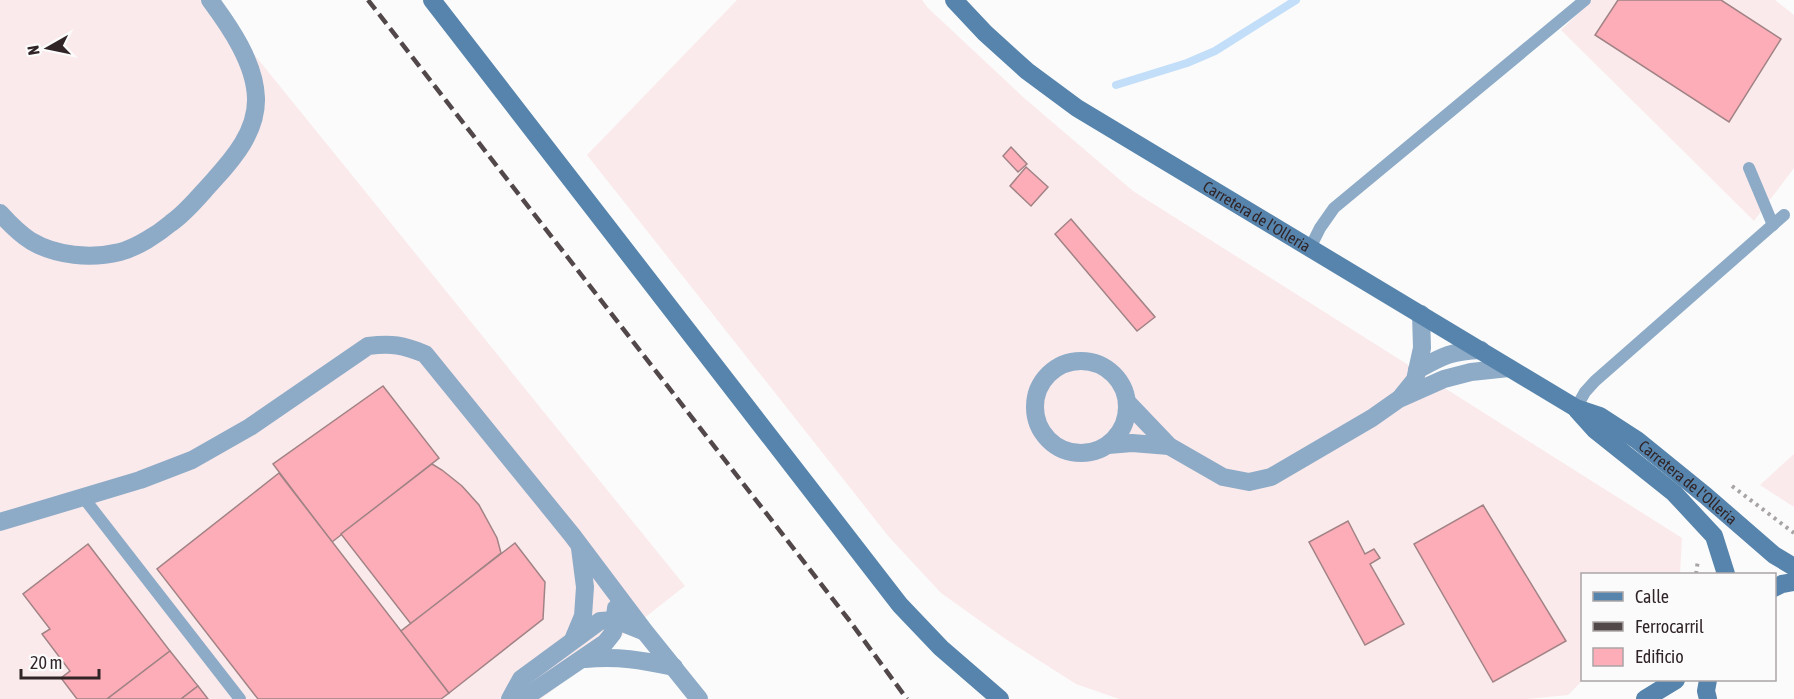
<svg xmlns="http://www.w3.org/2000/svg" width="1794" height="699" viewBox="0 0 1794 699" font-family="'Asap Condensed',sans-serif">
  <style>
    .built { fill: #fbeaeb }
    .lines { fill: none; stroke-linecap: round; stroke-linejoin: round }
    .stream { stroke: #c2def9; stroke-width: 8 }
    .building { fill: #fdadb7; stroke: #a18386; stroke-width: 1.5 }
    .path { stroke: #a8a3a4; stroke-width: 4; stroke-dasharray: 3 4.5; stroke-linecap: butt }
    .lane { stroke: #8dabc7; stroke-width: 12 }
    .street { stroke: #8dabc7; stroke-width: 18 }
    .secondary { stroke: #5684ac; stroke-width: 18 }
    .rail { stroke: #52484a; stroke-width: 4.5; stroke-dasharray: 12 6; stroke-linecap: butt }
    .labels { text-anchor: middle; stroke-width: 6; stroke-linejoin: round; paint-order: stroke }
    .street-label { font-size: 16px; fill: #302426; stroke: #fbfbfb }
  </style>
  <rect width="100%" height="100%" fill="#fbfbfb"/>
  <g class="built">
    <path d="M0,0h210l475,586 -144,113h-541z"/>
    <path d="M737,0h185l6,8 95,89 110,94 549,347 -2,36h-98l1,106 -15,15 -41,4h-408l-43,-15 -69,-44 -66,-47 -52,-56 -302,-382z"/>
    <path d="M1592,0h183l19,15v153l-40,53 -193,-191z"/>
    <path d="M1794,454v53l-34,-22z"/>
  </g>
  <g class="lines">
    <path class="stream" d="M1116,85l71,-22 28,-12 81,-51"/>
  </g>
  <g class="building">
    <path d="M1618,0h103l60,39 -52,83 -134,-87z"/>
    <path d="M1011,147l16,17 -9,8 -15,-16z"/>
    <path d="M1026,167l22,20 -17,19 -21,-20z"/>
    <path d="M1071,219l84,98 -18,14 -82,-97z"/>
    <path d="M383,386l56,72 -107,84 -59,-78z"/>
    <path d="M432,464l10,6 20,16 17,19 18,33 4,15 -90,71 -70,-90z"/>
    <path d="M279,473l170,220 -8,6h-183l-101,-130z"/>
    <path d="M1483,505l83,136 -73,41 -79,-138z"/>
    <path d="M1348,521l17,33 9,-5 6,9 -10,6 34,60 -39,21 -56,-103z"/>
    <path d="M515,543l30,39 -2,37 -94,74 -48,-62z"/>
    <path d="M88,544l82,107 -63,48h-30l-16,-21 9,-7 -28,-37 8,-5 -27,-35z"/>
    <path d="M170,651l28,35 -17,13h-74z"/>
    <path d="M198,686l10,13h-27z"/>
  </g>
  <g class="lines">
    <g class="path">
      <path d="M1732,486l62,47"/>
      <path d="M1696,574l2,-14"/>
    </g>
    <g class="lane">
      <path d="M1749,168l24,57"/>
      <path d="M1310,248l10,-20 14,-20 251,-208"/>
      <path d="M1576,408l9,-16 10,-11 189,-166"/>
      <path d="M83,497l157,202"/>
    </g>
    <g class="street">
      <path d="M0,213c9,10 20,21 31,28 25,15 60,18 89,11 16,-4 38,-18 51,-29 16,-11 29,-28 42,-42 21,-23 44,-50 43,-83 -1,-35 -26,-71 -46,-98"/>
      <circle cx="1081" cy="407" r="46"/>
      <path d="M1417,370c26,-14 34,-19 64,-20"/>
      <path d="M1402,396l13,-16 7,-32 -1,-34"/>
      <path d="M1127,402l42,44 54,31 26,5 22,-5 101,-59 27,-19 45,-20 27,-7 38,-4"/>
      <path d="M1108,445l24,-2 37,3"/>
      <path d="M0,522l140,-42 52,-20 58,-33 118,-81c24,-3 35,-1 57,8l147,181 73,97 54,67"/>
      <path d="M573,640l10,-24 2,-29 -5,-39"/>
      <path d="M585,659c34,-3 56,1 89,8"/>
      <path d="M510,699l11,-20 79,-58 15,-1 30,12"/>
      <path d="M514,699l19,-7 72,-49 8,-10 3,-25"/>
    </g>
    <g class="secondary">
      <path d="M432,0l468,605 41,43 59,51"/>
      <path id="s1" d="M954,0l31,33 42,38 50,37 499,300 24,8 37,24 69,56 68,59 20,12"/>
      <path d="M1577,410l18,20 79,63 40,43 12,38"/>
      <path d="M1774,588l8,-4 12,-2"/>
      <path d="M1645,699l31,-19"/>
      <path d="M1708,699l-2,-8 2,-11"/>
    </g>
    <path class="rail" d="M368,0l481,620 58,79"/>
  </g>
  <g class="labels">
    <g class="street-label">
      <text dy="6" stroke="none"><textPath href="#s1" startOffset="374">Carretera de l'Olleria</textPath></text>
      <text dy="6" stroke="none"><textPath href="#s1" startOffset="882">Carretera de l'Olleria</textPath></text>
    </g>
  </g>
  <rect x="1581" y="573" width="195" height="108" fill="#fbfbfb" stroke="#aaa5a6" stroke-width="1.5"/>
  <rect x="1593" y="592" width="30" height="9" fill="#5684ac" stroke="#aaa5a6" stroke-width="1.5"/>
  <text x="1635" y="603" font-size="18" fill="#302426">Calle</text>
  <rect x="1593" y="622" width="30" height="9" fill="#52484a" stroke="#aaa5a6" stroke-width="1.5"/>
  <text x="1635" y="633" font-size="18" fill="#302426">Ferrocarril</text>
  <rect x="1593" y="648" width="30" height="18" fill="#fdadb7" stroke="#aaa5a6" stroke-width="1.5"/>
  <text x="1635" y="663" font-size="18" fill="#302426">Edificio</text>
  <g transform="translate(48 48) rotate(261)" stroke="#fbfbfb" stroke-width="4.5" paint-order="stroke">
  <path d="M0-4.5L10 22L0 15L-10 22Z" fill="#302426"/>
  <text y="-9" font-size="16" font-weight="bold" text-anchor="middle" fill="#302426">N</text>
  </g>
  <path d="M21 669v9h78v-9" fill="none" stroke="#302426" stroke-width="3"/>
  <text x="30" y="669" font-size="18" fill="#302426" stroke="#fbfbfb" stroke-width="4.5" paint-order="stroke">20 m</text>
</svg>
